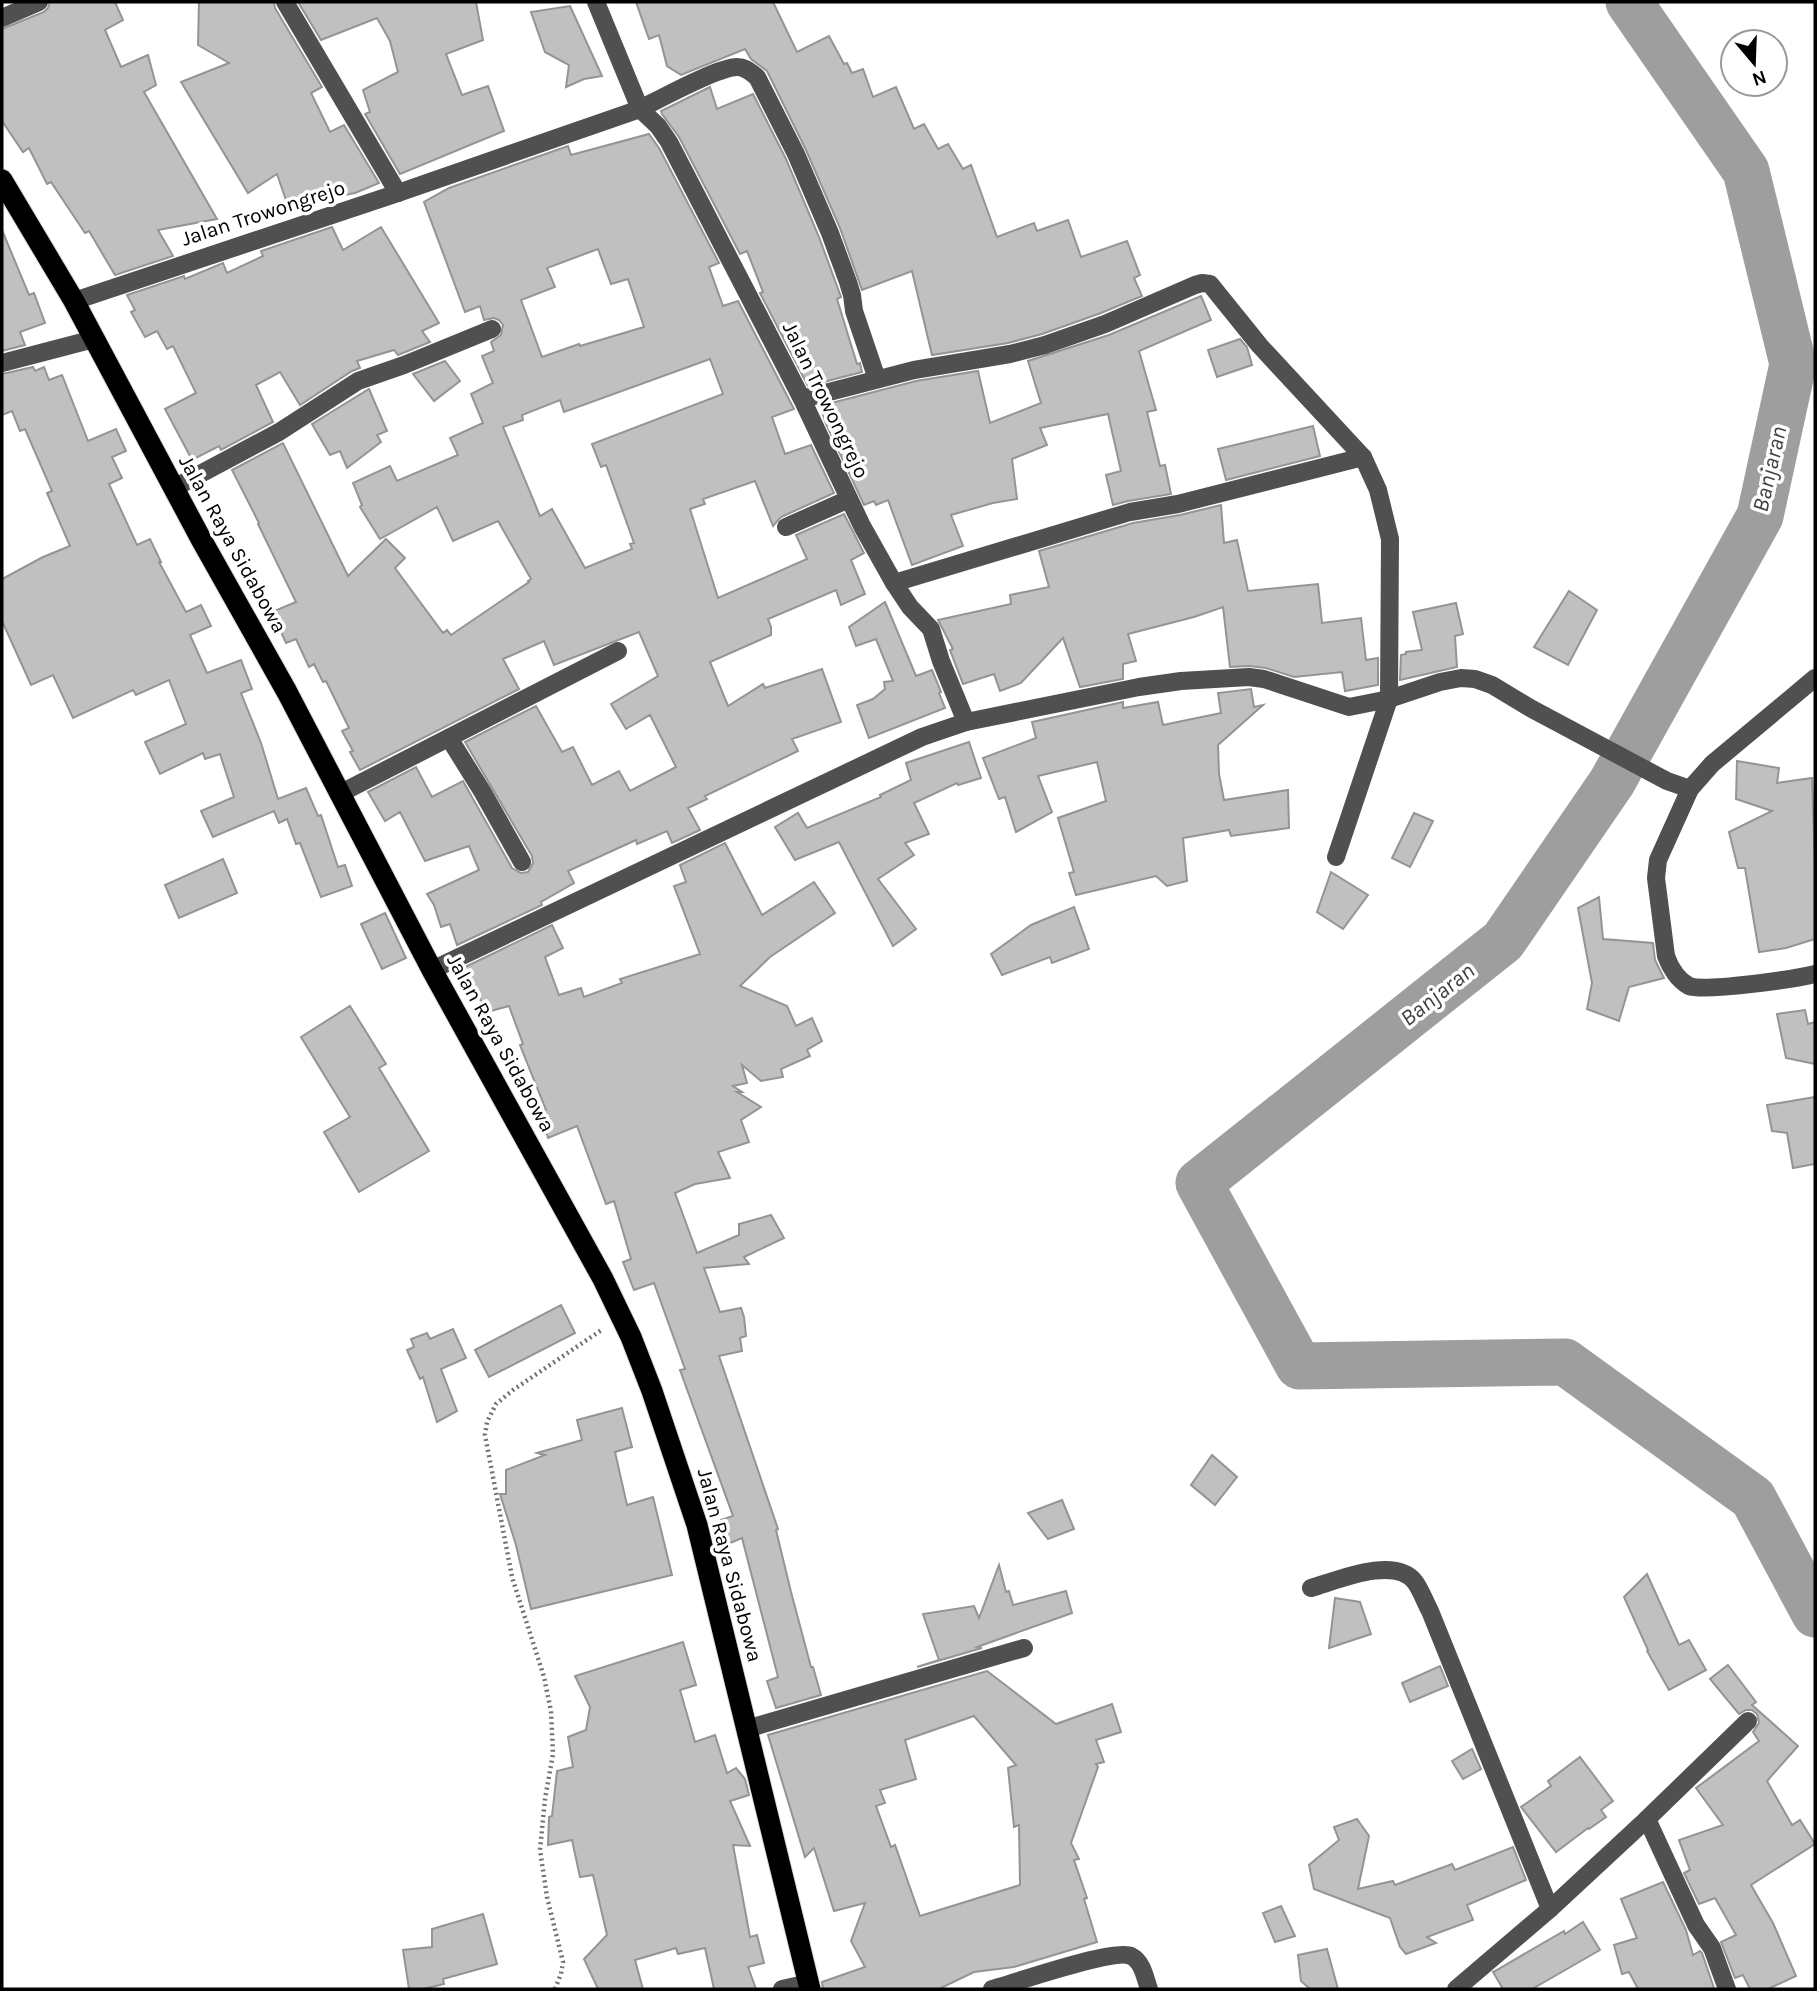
<svg xmlns="http://www.w3.org/2000/svg" width="1817" height="1991" viewBox="0 0 1817 1991" font-family="Karla,sans-serif">
  <style>
    .lines { fill: none; stroke-linecap: round; stroke-linejoin: round }
    .river { stroke: #9e9e9e; stroke-width: 47 }
    .building { fill: #c0c0c0; stroke: #949494; stroke-width: 2; fill-rule: evenodd }
    .highway-casing { stroke: #dbdbdb; stroke-width: 23 }
    .path { stroke: #727272; stroke-width: 4.5; stroke-dasharray: 2 3.5; stroke-linecap: butt }
    .minor { stroke: #505050; stroke-width: 18 }
    .highway { stroke: #000; stroke-width: 21 }
    .labels { text-anchor: middle; stroke-width: 7; stroke-linejoin: round; paint-order: stroke }
    .street-label { font-size: 21px; fill: #000; stroke: #fff }
    .water-label { font-size: 23px; font-style: italic; fill: #3f3f3f; stroke: #fff }
  </style>
  <rect width="100%" height="100%" fill="#fff"/>
  <g class="lines">
    <path class="river" d="M1629,2l117,169 47,193 -33,152 -148,266 -109,159 -304,242 100,183 266,-4 188,136 62,116"/>
  </g>
  <g class="building">
    <path d="M50,2h65l8,18 -18,10 16,37 27,-12 8,30 -12,7 73,127 -59,11 15,26 -58,19 -26,-44 -4,2 -34,-51 -4,2 -18,-36 -6,4 -21,-31v-92l42,-17 4,-4z"/>
    <path d="M199,2h75l1,6 47,79 -11,6 19,39 14,-7 35,58 -24,10 -67,13 -11,-32 -29,19 -67,-111 48,-19 -31,-18z"/>
    <path d="M298,2h178l7,38 -37,14 16,41 26,-9 16,45 -104,43 -35,-60 5,-2 -7,-22 35,-18 -8,-31 -13,-23 -56,22z"/>
    <path d="M636,2h137l24,50 32,-16 15,28 3,-1 5,10 11,-4 10,28 23,-10 18,42 10,-5 14,25 10,-5 15,25 8,-4 26,72 37,-14 3,8 31,-11 13,37 46,-16 13,34 -6,3 8,18 -41,17 -59,21 -34,9 -76,12 -20,-84 -50,19 -22,-62 -34,-78 -39,-79 -16,-12 -6,-10 -64,26 -14,-9 -8,-31 -10,4z"/>
    <path d="M570,6l32,70 -18,3 -18,8 3,-22 -24,-13 -14,-40z"/>
    <path d="M710,87l7,22 36,-15 33,65 33,78 22,60 -4,2 20,65 3,-1 2,9 -54,14 -48,-93 3,-1 -16,-41 -7,3 -61,-117 -17,-23 -1,-3z"/>
    <path d="M649,134l10,14 60,115 -10,4 14,39 15,-5 56,108 -22,8 13,37 26,-9 23,48 -53,24 -8,9 -18,-45 -52,18 2,5 -15,5 28,89 89,-39 -11,-24 48,-21 20,39 -13,7 14,34 -24,11 -5,-15 -68,29 3,8v8l-61,27 18,44 35,-22 2,4 57,-19 19,53 -49,17 6,12 -93,45 2,3 -19,9 12,22 -28,13 -5,-12 -30,13 -1,-4 -68,31 6,12 -33,19 1,3 -85,40 -7,-21 -9,3 -7,-22 -7,-11 52,-24 -10,-24 -44,15 -25,-49 -15,9 -17,-29 48,-25 16,30 31,-16 49,87 9,5 7,-1 5,-9 -1,-7 -67,-114 71,-36 26,46 11,-5 19,38 27,-14 11,20 46,-24 -26,-52 -24,14 -15,-25 47,-28 -19,-44 -85,33 -10,-24 -41,18 16,30 -159,81 -10,-18 3,-1 -11,-20 7,-3 -23,-47 -3,1 -9,-18 -5,3 -13,-28 -10,4 -14,-31 24,-10 -38,-78 1,-1 -27,-53 51,-27 65,133 38,-37 19,19 -10,10 48,65 4,-3 4,5 78,-53 -1,-1 3,-2 -33,-58 -45,20 -16,-34 -57,32 -20,-32 2,-2 -9,-22 37,-17 7,15 61,-26 -8,-17 33,-15 -12,-29 22,-11 -11,-27 12,-5 -3,-9 10,-7 2,-10 -4,-5 -5,-2 -10,2 -4,-14 -15,6 -41,-110 25,-14 119,-42 3,9zM598,249l13,35 17,-5 16,48 -64,19 -1,-2 -37,13 -21,-57 34,-13 -8,-19zM710,359l13,35 -131,50 9,23 5,-2 28,78 -4,1 2,5 -47,19 -33,-59 -12,7 -37,-89 20,-7 -1,-5 38,-15 4,12z"/>
    <path d="M332,227l11,23 38,-23 58,96 -17,8 8,11 -32,13 -4,-5 -37,11 3,7 -8,3 -52,34 -20,-33 -24,13 17,37 -52,28 -2,-4 -27,14 -27,-51 31,-16 -23,-47 -6,3 -10,-18 -12,6 -14,-25 4,-2 -8,-15 57,-19 1,3 38,-16 4,10 36,-17 -2,-5z"/>
    <path d="M2,230l27,65 5,-2 11,30 -25,9 5,13 -23,6z"/>
    <path d="M1201,296l10,24 -72,31 17,59 -9,2 13,54 5,-1 6,29 -43,7 -15,4 -7,-30 15,-4 -13,-57 -68,14 7,17 -35,14 5,40 -24,4 -42,12 12,31 -51,19 -24,-65 -12,5 -2,-4 -10,4 -38,-81 -6,-18 96,-25 62,-10 12,52 51,-20 -13,-42 81,-26z"/>
    <path d="M1240,339l7,8 5,18 -35,12 -9,-27z"/>
    <path d="M445,361l15,20 -26,20 -21,-27z"/>
    <path d="M33,367l2,4 9,-4 5,13 13,-5 26,66 28,-12 10,22 -14,6 10,21 -13,6 28,61 13,-6 11,23h-2l27,50 15,-7 10,21 -21,9 17,38 34,-13 11,29 -11,4 20,50 17,56 28,-11 12,28 3,-1 17,52 7,-2 7,21 -31,11 -21,-54 -4,1 -9,-25 -8,4 -5,-12 -61,26 -12,-26 33,-14 -14,-43 -15,5 -2,-6 -43,21 -15,-32 41,-18 -17,-44 -33,15 -3,-5 -60,28 -20,-43 -22,10 -29,-64v-42l41,-22 27,-11 -23,-53 5,-2 -27,-62 -5,2 -8,-20 -10,4v-41z"/>
    <path d="M369,389l18,42 -10,4 4,7 -34,26 -7,-17 -10,4 -18,-31z"/>
    <path d="M1313,426l7,30 -94,24 -8,-31z"/>
    <path d="M1221,505l3,38 13,-3 11,51 70,-7 4,39 39,-5 5,42 12,-2v27l-33,6 -3,-19 -48,5 -28,-9 -17,-2 -19,1 -7,-60 -29,10 -66,17 8,27 -13,3v15l-43,8 -17,-49 -42,45 -21,8 -6,-17 -31,10 -13,-34 3,-1 -15,-29 73,-16 -1,-9 39,-8 -10,-36 94,-28 47,-8z"/>
    <path d="M1569,591l28,19 -29,55 -34,-18z"/>
    <path d="M885,602l31,74 16,-6 9,22 -2,1 6,15 -76,30 -12,-33 16,-6 12,-10 -1,-7 9,-1 -17,-42 -20,7 -7,-19z"/>
    <path d="M1456,603l7,31 -8,2 2,31 -57,13 1,-25 5,-1v-2l16,-2 -9,-38z"/>
    <path d="M1251,689l3,18 9,-2 -45,40 1,29 5,26 64,-10 1,38 -58,8 -2,-6 -46,8 4,43 -20,5 -11,-10 -80,19 -7,-22 5,-1 -16,-54 48,-17 -9,-39 -59,14 14,36 -36,20 -11,-35 -6,2 -16,-41 53,-20 -4,-16 91,-20v6l35,-6 5,23 58,-12 -3,-20z"/>
    <path d="M969,742l12,36 -23,7 -1,-2 -43,20 15,31 -24,9 9,12 -36,24 38,50 -23,17 -54,-104 -44,18 -20,-33 23,-14 9,15 74,-31 -1,-2 31,-15 -5,-17z"/>
    <path d="M1737,761l42,7 -2,15 35,-5 3,85v76l-29,9 -27,4 -14,-84h-7l-9,-36 43,-21 -36,-12z"/>
    <path d="M1414,813l19,8 -23,46 -18,-9z"/>
    <path d="M725,843l37,72 52,-33 21,31 -65,44 -30,29 47,20 9,20 16,-8 10,23 -15,9 3,6 -29,13 2,8 -22,4 -19,-16 5,18 -14,3 9,6h-5l24,15 -20,13 8,22 -31,10 12,26 -35,6 -20,9 22,60 42,-18v-11l32,-9 13,23 -40,19 5,7 -45,4 16,44 21,-4 3,9 2,19 -6,2 2,13 -23,5 59,173 -2,1 15,62 20,75h2l8,28 -45,13 -9,-27 11,-4 -36,-139 -14,6 -7,-24 12,-4 -53,-146 5,-1 -31,-86 -20,7 -11,-28 8,-3 -17,-58 -8,3 -29,-78 -29,12 -8,-28h6l-26,-65 3,-1 -14,-38 -22,6 -24,-44 89,-43 11,23 -18,9 14,38 22,-7 3,9 38,-14 -2,-4 80,-25 -26,-68 12,-4 -6,-17z"/>
    <path d="M223,859l14,34 -58,25 -14,-33z"/>
    <path d="M1331,872l37,23 -25,34 -26,-17z"/>
    <path d="M1599,897l4,42 50,4 2,17 9,18 -35,9 -10,34 -32,-12 5,-26 -14,-75z"/>
    <path d="M1074,907l15,42 -37,14 -2,-6 -48,18 -11,-21 40,-29z"/>
    <path d="M385,913l21,45 -24,11 -21,-45z"/>
    <path d="M350,1006l36,58 -7,4 50,83 -70,41 -35,-60 26,-15 -49,-80z"/>
    <path d="M1805,1010l3,14 7,-2v42l-29,-6 -9,-44z"/>
    <path d="M1815,1097v67l-22,4 -6,-35 -15,-2 -5,-26z"/>
    <path d="M561,1305l14,28 -86,44 -14,-27z"/>
    <path d="M453,1329l13,29 -25,11 16,42 -20,11 -14,-45 -3,2 -13,-29 7,-3 -3,-8 16,-6 3,6z"/>
    <path d="M622,1408l10,39 -17,5 12,53 26,-8 19,78 -141,34 -15,-64 -16,-51h6v-24l39,-15 -8,-2 45,-13 -5,-20z"/>
    <path d="M1212,1455l25,22 -22,28 -24,-20z"/>
    <path d="M1062,1500l12,29 -26,10 -20,-26z"/>
    <path d="M999,1565l7,27 3,-1 4,14 53,-14 6,22 -95,34 5,1 -65,19 22,-7 -16,-46 51,-8 5,12z"/>
    <path d="M1647,1574l32,71 10,-5 17,30 -37,20 -22,-39 1,-1 -24,-53z"/>
    <path d="M1335,1598l25,4 11,32 -42,14z"/>
    <path d="M683,1642l13,43 -16,5 15,52 20,-7 12,38 9,-5 9,11 4,16 -19,6 20,45 -17,-1 17,92 7,-2 7,28 -16,4 8,22h-42l-9,-41 -27,6 -2,-6 -41,12 8,29h-45l-14,-30 23,-24 -14,-60 -13,2 -8,-37 -24,5 1,-28 3,-1 5,-45 16,-4 -5,-30 18,-7 4,-23 -15,-31z"/>
    <path d="M1728,1665l28,37 -4,3 46,41 -31,35 25,44 8,-5 15,24 -64,41 22,38 23,53 -28,13h-18l-7,-14 -8,3 -14,-36 15,-7 -21,-37 -16,6 -15,-31 6,-3 -11,-30 44,-15 -27,-37 63,-47 -6,-9 6,-9 -2,-9 -5,-4h-6l-7,4 -29,-35z"/>
    <path d="M1440,1666l8,20 -38,16 -8,-19z"/>
    <path d="M987,1671l69,53 56,-20 9,28 -25,8 8,22 -8,2 2,3 -27,76 8,16 -5,1 13,38 -3,1 13,43 -83,25 -40,5 -35,17h-116l-1,-7 43,-15 -14,-26 14,-38 -31,8 -20,-63 -9,9 -37,-122zM974,1716l42,49 -8,3 6,59 5,-2 1,60 -100,31 -25,-71 -4,2 -15,-41 9,-3 -5,-13 36,-11 -11,-39z"/>
    <path d="M1472,1749l9,20 -18,10 -11,-18z"/>
    <path d="M1580,1757l33,44 -12,9 5,7 -17,12 -1,-1 -32,24 -35,-45 30,-21 -3,-5z"/>
    <path d="M1357,1819l12,17 -11,53 35,-8 2,4 57,-21 3,6 58,-23 13,33 -59,25 6,15 -46,17 9,6 -30,11 -6,-7 -10,-29 -76,-29 -5,-24 30,-25 -5,-13z"/>
    <path d="M1663,1882l23,48 7,25 7,-4 2,2 12,35 -3,1h-73l-9,-17 -7,2 -8,-29 23,-7 -16,-39z"/>
    <path d="M1281,1906l14,30 -20,6 -12,-29z"/>
    <path d="M483,1914l14,50 -54,15 1,5 -21,5h-14l-6,-39 29,-3v-18z"/>
    <path d="M1583,1922l17,28 -68,39h-29l-10,-17 2,-1 69,-40 1,3z"/>
    <path d="M1327,1949l11,40h-28l-9,-8 -3,-26z"/>
  </g>
  <g class="lines">
    <defs>
      <path id="highway" d="M2,180l72,121 127,238 86,153 145,278 171,309 28,58 21,54 45,134 113,464"/>
    </defs>
    <use href="#highway" class="highway-casing"/>
    <path class="path" d="M555,1989l6,-15 2,-12 -16,-65 -7,-47 5,-51 8,-45 -2,-43 -7,-34 -32,-100 -27,-142 2,-13 9,-18 17,-14 90,-61"/>
    <g class="minor">
      <path d="M285,2l113,191"/>
      <path d="M596,2l44,107c20,-10 78,-42 97,-42 9,0 13,5 20,10l39,77 34,79 18,49 4,13 2,16 23,68"/>
      <path d="M2,18l37,-16"/>
      <path d="M74,301l324,-108 242,-84 18,17 11,16 133,257 60,127 32,57 16,24 21,22 10,32 25,61 -44,15 -490,233"/>
      <path d="M2,363l92,-24"/>
      <path d="M802,399l112,-29 96,-16 35,-9 60,-21 90,-39 7,-2 8,1 50,62 103,111 15,33 12,49 -1,160 -53,158"/>
      <path d="M174,488l105,-56 79,-51 46,-16 88,-36"/>
      <path d="M786,527l63,-28"/>
      <path d="M894,583l236,-71 48,-8 185,-47"/>
      <path d="M1815,678l-103,86 -22,25 -32,71 -2,18 10,78c4,11 12,24 23,30 16,6 107,-7 126,-12"/>
      <path d="M966,722l173,-35 42,-6 68,-4 15,2 85,28 40,-8 51,-17 21,-4 14,1 17,6 40,24 135,72 23,8"/>
      <path d="M449,738l33,53 40,71"/>
      <path d="M341,793l277,-142"/>
      <path d="M1311,1588c25,-7 84,-33 104,-6 6,8 10,20 15,29l120,298"/>
      <path d="M746,1729l278,-81"/>
      <path d="M1647,1819l49,106 16,23 15,41"/>
      <path d="M782,1989l27,-6"/>
      <path d="M992,1989c23,-6 122,-41 139,-33 12,6 14,22 18,33"/>
      <path d="M1456,1989l94,-80 97,-90 101,-98"/>
    </g>
    <use href="#highway" class="highway"/>
  </g>
  <g class="labels">
    <g class="street-label">
      <text transform="translate(263 213) rotate(-18)" y="7">Jalan Trowongrejo</text>
      <text transform="translate(826 400) rotate(64)" y="7">Jalan Trowongrejo</text>
      <text transform="translate(233 544) rotate(61)" y="7">Jalan Raya Sidabowa</text>
      <text transform="translate(501 1043) rotate(61)" y="7">Jalan Raya Sidabowa</text>
      <text transform="translate(730 1565) rotate(75)" y="7">Jalan Raya Sidabowa</text>
    </g>
    <g class="water-label">
      <text transform="translate(1769 469) rotate(-77)" y="8">Banjaran</text>
      <text transform="translate(1437 994) rotate(-38)" y="8">Banjaran</text>
    </g>
  </g>
  <rect width="1817" height="1991" fill="none" stroke="#000000" stroke-width="7"/>
  <g transform="translate(1754 63) rotate(161)"><circle r="33" fill="#ffffff" stroke="#999999" stroke-width="2"/>
  <path d="M0-5L12 26L0 18L-12 26Z" fill="#000000"/>
  <text y="-10" font-size="19" font-weight="bold" text-anchor="middle" fill="#000000">N</text>
  </g>
</svg>
